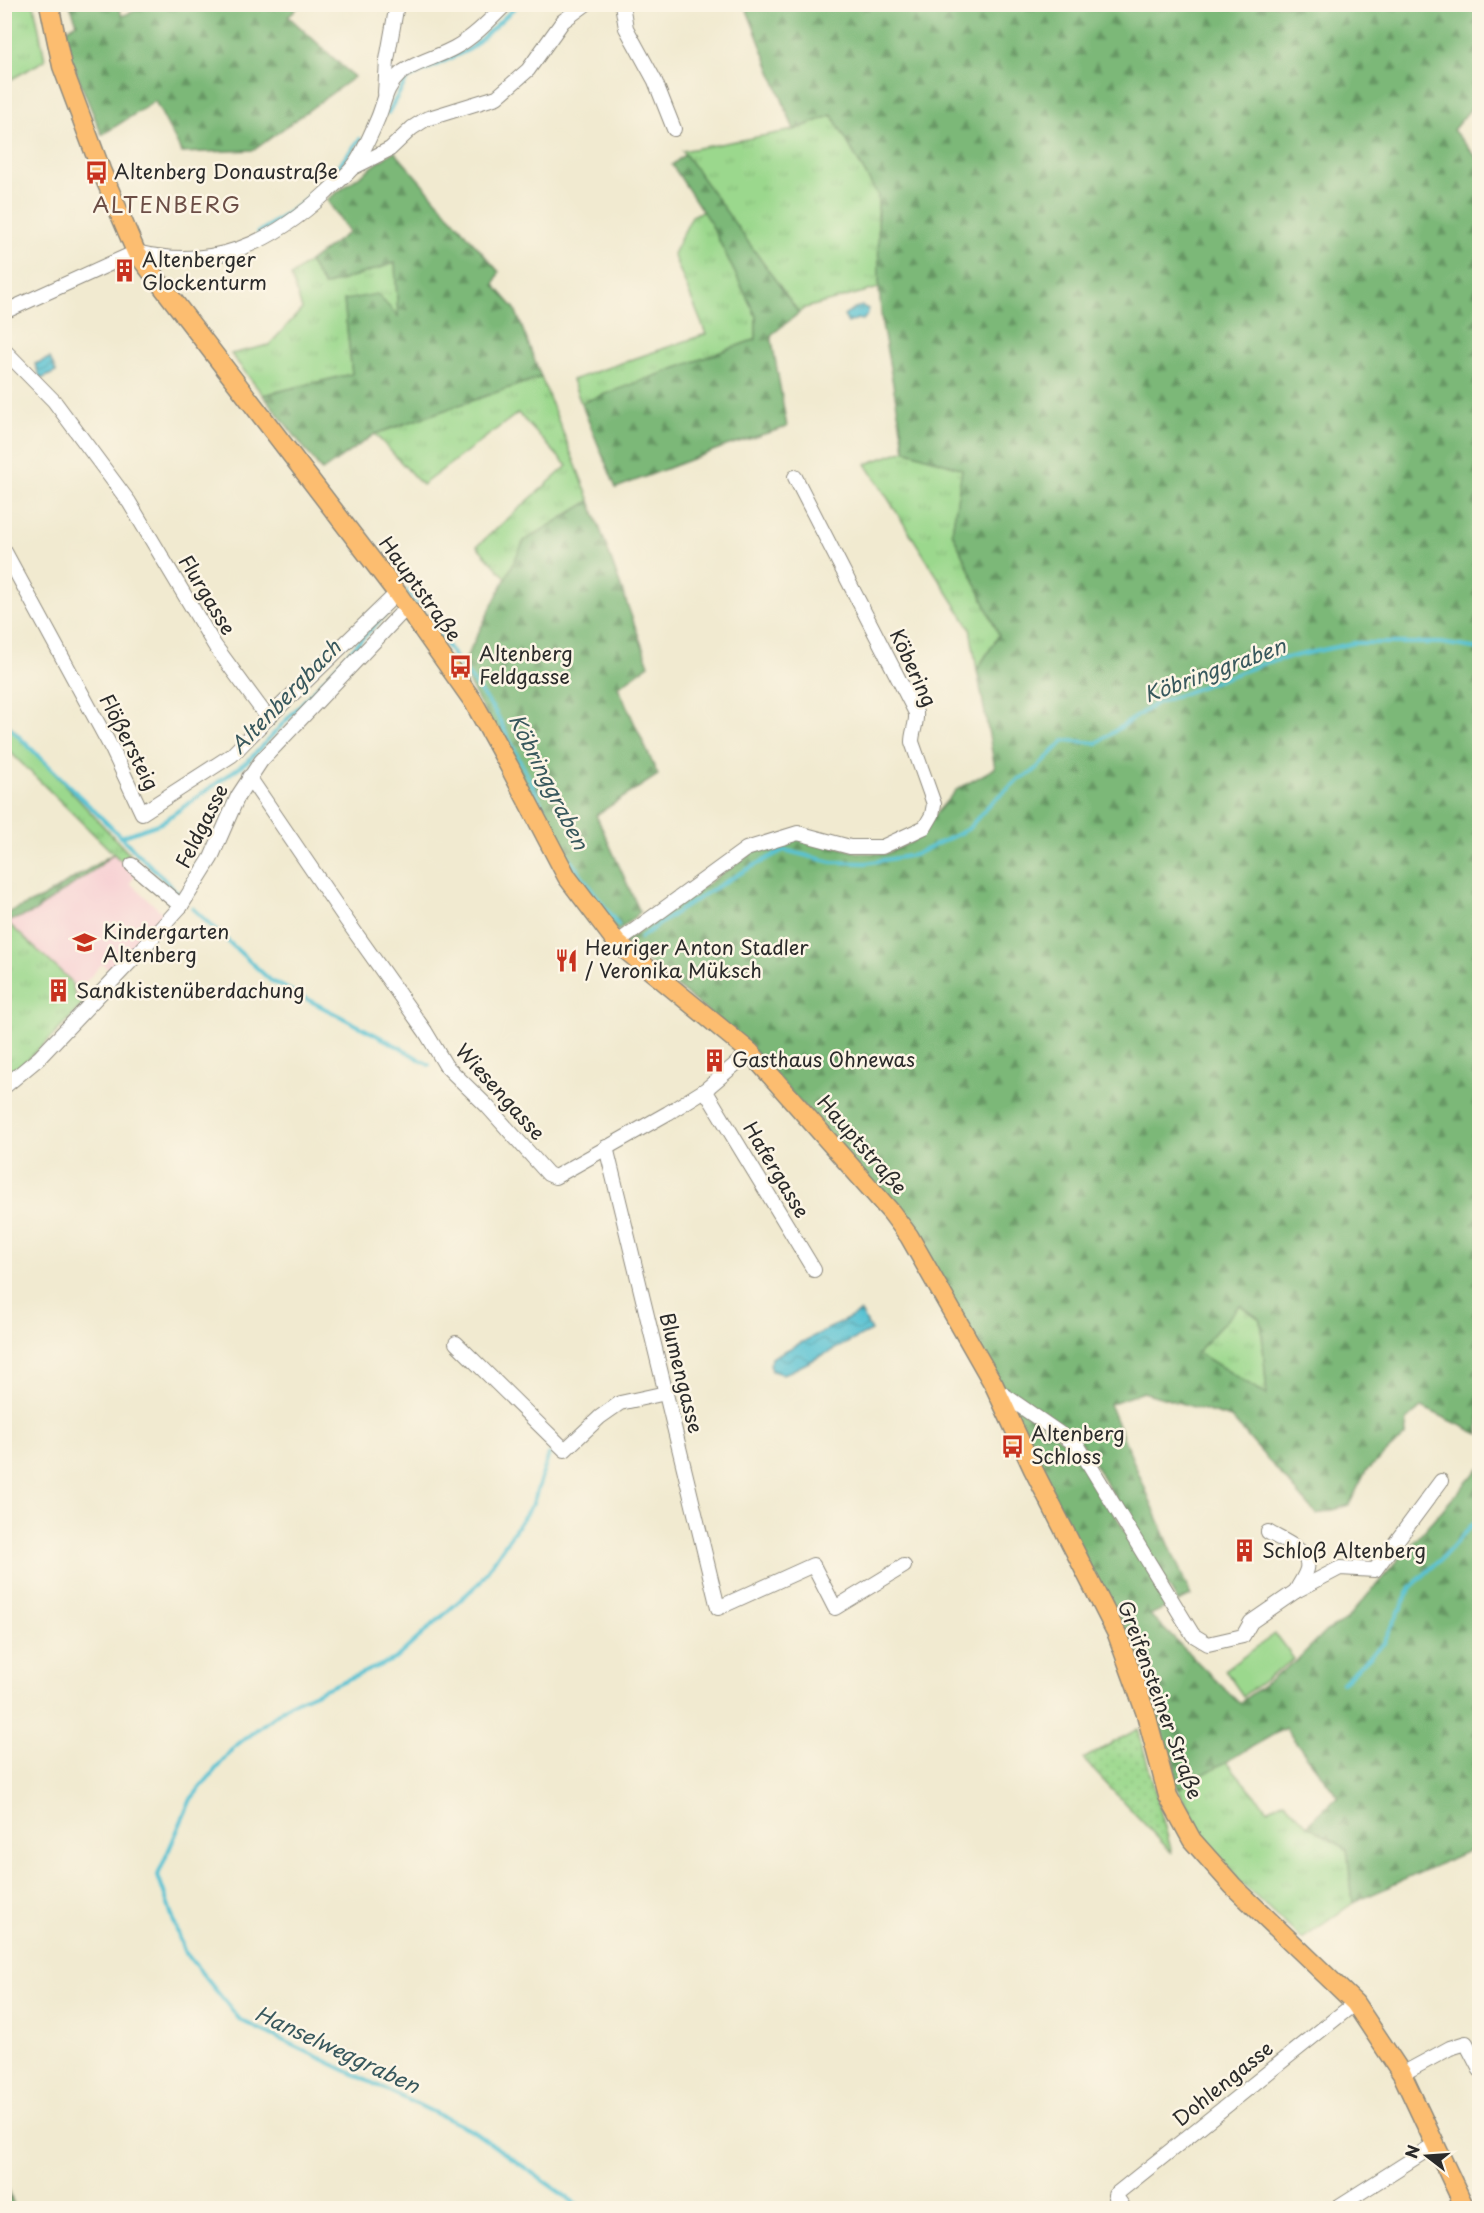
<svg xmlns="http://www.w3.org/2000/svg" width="1484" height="2213" viewBox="0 0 1484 2213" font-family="'Playpen Sans',sans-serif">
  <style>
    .built { fill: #f7cfd3 }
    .grass { fill: url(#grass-tufts); stroke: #63825c; stroke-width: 1.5 }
    .forest { fill: url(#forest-firs); stroke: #547252; stroke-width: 1.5; fill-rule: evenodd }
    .garden { fill: url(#garden-dots); stroke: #63825c; stroke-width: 1.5 }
    .pitch { fill: #9bd88d; stroke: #63825c; stroke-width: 1.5 }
    .water { fill: url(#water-waves); stroke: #42767f; stroke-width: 1.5 }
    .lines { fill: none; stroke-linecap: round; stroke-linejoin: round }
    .stream { stroke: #58c2d3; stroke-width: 4 }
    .minor-casing { stroke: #8e8a7e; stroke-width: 16 }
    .major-casing { stroke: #8e8a7e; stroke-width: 21 }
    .minor { stroke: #fff; stroke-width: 14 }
    .major { stroke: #fcbd6f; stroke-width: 18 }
    .labels { text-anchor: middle; stroke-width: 5; stroke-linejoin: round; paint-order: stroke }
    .poi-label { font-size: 20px; fill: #2b2b2b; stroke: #fcf5e5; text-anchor: start }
    .street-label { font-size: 20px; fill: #2b2b2b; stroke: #fcf5e5 }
    .water-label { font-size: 21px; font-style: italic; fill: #38585d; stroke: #fcf5e5 }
    .quarter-label { font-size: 22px; letter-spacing: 1.5px; fill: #6c4e46; stroke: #fcf5e5 }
  </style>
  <defs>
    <pattern id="grass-tufts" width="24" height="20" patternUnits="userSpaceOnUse" patternTransform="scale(1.5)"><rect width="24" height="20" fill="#9bd88d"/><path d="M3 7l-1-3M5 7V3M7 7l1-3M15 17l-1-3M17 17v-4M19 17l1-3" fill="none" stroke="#86ba7a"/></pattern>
    <pattern id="forest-firs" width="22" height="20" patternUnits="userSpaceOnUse" patternTransform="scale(1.5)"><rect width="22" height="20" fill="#7cb878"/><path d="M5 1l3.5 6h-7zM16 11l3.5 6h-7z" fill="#669663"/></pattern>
    <pattern id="garden-dots" width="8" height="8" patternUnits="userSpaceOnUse" patternTransform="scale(1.5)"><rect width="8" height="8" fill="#9bd88d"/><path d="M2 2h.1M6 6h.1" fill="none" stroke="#86ba7a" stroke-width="1.8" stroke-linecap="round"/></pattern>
    <pattern id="water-waves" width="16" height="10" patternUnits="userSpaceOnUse" patternTransform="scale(1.5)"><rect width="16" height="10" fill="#58c2d3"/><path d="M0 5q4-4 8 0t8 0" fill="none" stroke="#499eab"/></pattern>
  </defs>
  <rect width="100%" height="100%" fill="#fcf5e5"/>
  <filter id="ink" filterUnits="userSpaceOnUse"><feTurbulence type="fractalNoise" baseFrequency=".0167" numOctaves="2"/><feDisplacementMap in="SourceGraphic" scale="12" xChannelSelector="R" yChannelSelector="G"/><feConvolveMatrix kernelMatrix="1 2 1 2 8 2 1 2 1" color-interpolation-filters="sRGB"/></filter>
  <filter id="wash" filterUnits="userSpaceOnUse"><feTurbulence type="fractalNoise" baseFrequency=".008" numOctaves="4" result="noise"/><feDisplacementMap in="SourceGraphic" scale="24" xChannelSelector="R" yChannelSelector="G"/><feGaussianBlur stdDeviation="1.35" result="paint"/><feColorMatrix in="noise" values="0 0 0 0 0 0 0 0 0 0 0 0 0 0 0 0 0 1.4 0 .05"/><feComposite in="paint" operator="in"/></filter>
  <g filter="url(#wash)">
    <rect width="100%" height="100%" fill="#f1ead0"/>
    <path class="built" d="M113,854l23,21 -6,8 36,33 -53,57 -11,-9 -23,25 8,9 -3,5 -9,-8 -4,-14 -64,-59 27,-10 64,-45z"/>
    <g class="grass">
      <path d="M5,4l29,1 11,55 -40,23z"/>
      <path d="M832,115l46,81 1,92 -74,20 -6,5 -117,-162 112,-21z"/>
      <path d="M703,211l8,13 45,92v23l-175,64 -9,-23 134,-46 -33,-80 19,-38z"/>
      <path d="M309,262l15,24 71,-23 3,54 -54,-17 8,74 -89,21 -32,-41 38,-9 33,-36 -11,-33z"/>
      <path d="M541,377l49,124 -66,40 -17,38 -30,-33 90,-80 -49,-53 -96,72 -47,-51z"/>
      <path d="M905,450l58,19 -11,63 47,103 -22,35 -7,-42 -104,-164z"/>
      <path d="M5,720l124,134 -8,7 -116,-114z"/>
      <path d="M7,922l64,59 4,14 9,8 -31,33 -48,44 -1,-157z"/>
      <path d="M1240,1305l21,15 6,76 -71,-43z"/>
      <path d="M1225,1760l43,50 16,-9 23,24 40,24 6,54 -51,36 -62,-57 -36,-45 -26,-48z"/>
    </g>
    <g class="forest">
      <path d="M70,5h48l4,11 27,-11h152l-13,11 66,61 -100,73 -72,3 -27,-52 -53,34 -32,-77 -4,-28 11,-7z"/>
      <path d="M745,5h734v94l-26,31 27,31 -1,1273 -57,-27 -15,13 -2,16 -39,35 -17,34 -32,10 -86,-97 -88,-26 -34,12 82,192 -13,6 -96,-159 -83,-57 -86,-157 -160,-179 -129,-108 131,-91 44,-14 61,16 26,1 26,-12 44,-52 39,-22 -18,-98 22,-35 -47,-103 10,-63 -57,-19 -23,-126 -3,-36 -1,-92 -46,-81 -38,15zM1240,1305l21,15 6,75 -70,-43z"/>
      <path d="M394,151l105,121 -5,13 21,24 26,68 -166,57 -53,37 -59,-76 89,-21 -8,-74 33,-6 21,22 -3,-53 -71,23 -15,-24 40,-30 -22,-32z"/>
      <path d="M685,154l114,159 -28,22 16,92 -61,19 -110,42 -35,-85 175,-64v-23l-45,-92 -39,-59z"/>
      <path d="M590,501l59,164 -31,22 40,88 -62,40 44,97 -23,20 -59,-82 -97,-182 63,-127z"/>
      <path d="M113,854l-15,13 -64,45 -29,11v-9l39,-17z"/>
      <path d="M1007,1399l68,51 96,155 -21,10 89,88 58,-43 29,-29 19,-10 134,-153v378l-126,57 -6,-54 -40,-24 31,-29 -53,-68 -107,61 -47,-136z"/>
      <path d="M4,2182h1l10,26h-10z"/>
    </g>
    <path class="garden" d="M1138,1729l34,124 -89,-94z"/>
    <path class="pitch" d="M1275,1634l19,25 -51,37 -18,-26z"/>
    <g class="water">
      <path d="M862,306l6,3v5l-5,6 -6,-1 -9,4 -4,-7 11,-8z"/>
      <path d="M50,358l6,14 -15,7 -6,-15z"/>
      <path d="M861,1312l10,19 -80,40 -9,3 -10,-3 -2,-7 1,-6z"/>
    </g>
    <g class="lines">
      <g class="stream">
        <path d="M388,113l19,-34 63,-30 49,-45"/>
        <path d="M258,233l42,-28 27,-24 33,-42"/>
        <path d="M407,591l89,122 72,144 50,68"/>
        <path d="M4,722l117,115 40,-14 88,-63 140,-150"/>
        <path d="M121,837l58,57"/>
        <path d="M192,908l78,72 129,67 30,18"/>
        <path d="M640,938c46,-34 94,-63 144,-88l48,12 34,1 48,-8 54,-26 20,-23 31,-27 13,-6 33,-33 32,3 58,-39 113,-42 86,-19h87l39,6"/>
        <path d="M549,1454l-16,49 -54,80 -84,76 -105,45 -56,43 -43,52 -33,76 26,76 56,69 233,111 109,77"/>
        <path d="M1342,1683l42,-40 27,-56 33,-31 36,-40"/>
        <path d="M1100,2208l11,-8"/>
      </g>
    </g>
  </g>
  <g filter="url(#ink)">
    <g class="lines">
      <defs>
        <g id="minor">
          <path d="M622,4l4,24 29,53 19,48"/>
          <path d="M385,93l2,-33 10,-56"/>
          <path d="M354,167l36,-18 22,-21 14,-9 71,-22 31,-27 35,-49 23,-17"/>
          <path d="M4,312l132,-60c77,19 135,-8 191,-60 8,-8 19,-16 26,-25 9,-11 19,-35 25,-49 7,-17 7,-30 22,-44 13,-11 38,-17 54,-26 20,-11 36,-28 52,-44"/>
          <path d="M4,350l50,51 75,101 86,144 53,72 129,-125"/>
          <path d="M4,550l109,201 29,62 90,-58 36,-37"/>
          <path d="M249,777l98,144 78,110 21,35 41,40 61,68 7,3 113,-64 37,-23 45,-38"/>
          <path d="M132,865l49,41"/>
          <path d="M617,943l129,-94 52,-16 52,14h32l43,-20 7,-12 2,-11 -22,-62c0,-10 5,-18 4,-29l-121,-236"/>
          <path d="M4,1087l35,-29 96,-101 46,-51 30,-48 27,-62 23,-35 146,-154"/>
          <path d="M705,1090l109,180"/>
          <path d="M606,1147l112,461 95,-43 22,43 69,-42"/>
          <path d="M456,1343l109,107 35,-33 20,-14 46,-10"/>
          <path d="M997,1390l81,56 115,189 15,9 35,-8 8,-14 45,-31 44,-23 35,2 66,-89"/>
          <path d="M1268,1532c13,8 43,18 39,37 -2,8 -8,15 -11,22"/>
          <path d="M1402,2074l48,-26 16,-5 14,27"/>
          <path d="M1124,2208l-9,-13 240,-192"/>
          <path d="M1336,2208l99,-63"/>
        </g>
        <path id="major" d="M49,4l13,62 39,104 35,82 261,341 76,108 36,65 58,111 50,66 133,109 141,160 18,24 85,149 39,84 84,165 29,80 22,82 24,44 41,46 122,117 47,71 63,134"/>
      </defs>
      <use href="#minor" class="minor-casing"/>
      <use href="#major" class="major-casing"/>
      <use href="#minor" class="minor"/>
      <use href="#major" class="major"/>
    </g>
  </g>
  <defs>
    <symbol id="bus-bare" viewBox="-9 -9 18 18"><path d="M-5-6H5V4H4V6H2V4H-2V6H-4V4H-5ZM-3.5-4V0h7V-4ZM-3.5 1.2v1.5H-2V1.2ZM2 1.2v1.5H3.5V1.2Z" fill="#c8321e" stroke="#fcf5e5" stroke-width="2.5" paint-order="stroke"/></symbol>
    <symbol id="building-bare" viewBox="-9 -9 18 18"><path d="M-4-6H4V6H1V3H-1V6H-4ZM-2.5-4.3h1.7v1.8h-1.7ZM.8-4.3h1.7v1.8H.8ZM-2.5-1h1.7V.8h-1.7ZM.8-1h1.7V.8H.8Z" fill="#c8321e" stroke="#fcf5e5" stroke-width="2.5" paint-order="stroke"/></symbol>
    <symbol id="school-bare" viewBox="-9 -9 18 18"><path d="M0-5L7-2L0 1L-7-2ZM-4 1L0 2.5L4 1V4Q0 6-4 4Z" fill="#c8321e" stroke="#fcf5e5" stroke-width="2.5" paint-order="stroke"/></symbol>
    <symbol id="restaurant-bare" viewBox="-9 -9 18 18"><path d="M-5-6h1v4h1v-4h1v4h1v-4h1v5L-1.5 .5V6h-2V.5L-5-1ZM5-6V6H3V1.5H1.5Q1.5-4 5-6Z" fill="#c8321e" stroke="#fcf5e5" stroke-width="2.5" paint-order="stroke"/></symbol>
  </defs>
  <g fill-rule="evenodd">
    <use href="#bus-bare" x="80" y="156" width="33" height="33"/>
    <use href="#building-bare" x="108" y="254" width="33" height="33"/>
    <use href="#bus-bare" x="444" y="650" width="33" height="33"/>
    <use href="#school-bare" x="68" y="926" width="33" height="33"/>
    <use href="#restaurant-bare" x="550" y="944" width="33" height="33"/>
    <use href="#building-bare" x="42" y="974" width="33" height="33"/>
    <use href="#building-bare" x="698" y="1044" width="33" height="33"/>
    <use href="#bus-bare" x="996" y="1430" width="33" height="33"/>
    <use href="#building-bare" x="1228" y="1534" width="33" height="33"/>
  </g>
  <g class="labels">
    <g class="poi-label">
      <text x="114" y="179">Altenberg Donaustraße</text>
      <text x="142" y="267">Altenberger<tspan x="142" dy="23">Glockenturm</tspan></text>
      <text x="479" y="661">Altenberg<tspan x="479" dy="23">Feldgasse</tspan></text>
      <text x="103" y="939">Kindergarten<tspan x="103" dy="23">Altenberg</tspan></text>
      <text x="585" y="955">Heuriger Anton Stadler<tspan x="585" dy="23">/ Veronika Müksch</tspan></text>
      <text x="76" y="998">Sandkistenüberdachung</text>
      <text x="732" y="1067">Gasthaus Ohnewas</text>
      <text x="1031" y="1441">Altenberg<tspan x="1031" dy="23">Schloss</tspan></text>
      <text x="1262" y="1558">Schloß Altenberg</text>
    </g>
    <g class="street-label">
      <text transform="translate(420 589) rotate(54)" y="7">Hauptstraße</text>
      <text transform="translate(207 595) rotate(59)" y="7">Flurgasse</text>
      <text transform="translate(913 668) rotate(65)" y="7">Köbering</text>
      <text transform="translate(129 742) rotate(63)" y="7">Flößersteig</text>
      <text transform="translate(202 826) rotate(-63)" y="7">Feldgasse</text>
      <text transform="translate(500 1092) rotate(48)" y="7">Wiesengasse</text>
      <text transform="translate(862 1145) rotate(49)" y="7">Hauptstraße</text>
      <text transform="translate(776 1170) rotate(59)" y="7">Hafergasse</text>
      <text transform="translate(681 1373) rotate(76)" y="7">Blumengasse</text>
      <text transform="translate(1160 1700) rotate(70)" y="7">Greifensteiner Straße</text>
      <text transform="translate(1223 2084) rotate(-39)" y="7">Dohlengasse</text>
    </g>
    <g class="water-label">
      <text transform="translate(1215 671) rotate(-20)" y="7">Köbringgraben</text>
      <text transform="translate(286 697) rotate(-46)" y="7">Altenbergbach</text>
      <text transform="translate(548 782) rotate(63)" y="7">Köbringgraben</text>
      <text transform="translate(337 2050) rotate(25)" y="7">Hanselweggraben</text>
    </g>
    <g class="quarter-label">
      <text x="167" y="213">ALTENBERG</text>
    </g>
  </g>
  <rect width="1484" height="2213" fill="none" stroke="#fcf5e5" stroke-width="24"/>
  <g transform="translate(1427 2156) rotate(287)" stroke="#fcf5e5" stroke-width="4.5" paint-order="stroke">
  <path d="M0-4.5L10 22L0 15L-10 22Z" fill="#2b2b2b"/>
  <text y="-9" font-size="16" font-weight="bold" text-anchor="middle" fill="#2b2b2b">N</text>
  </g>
</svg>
